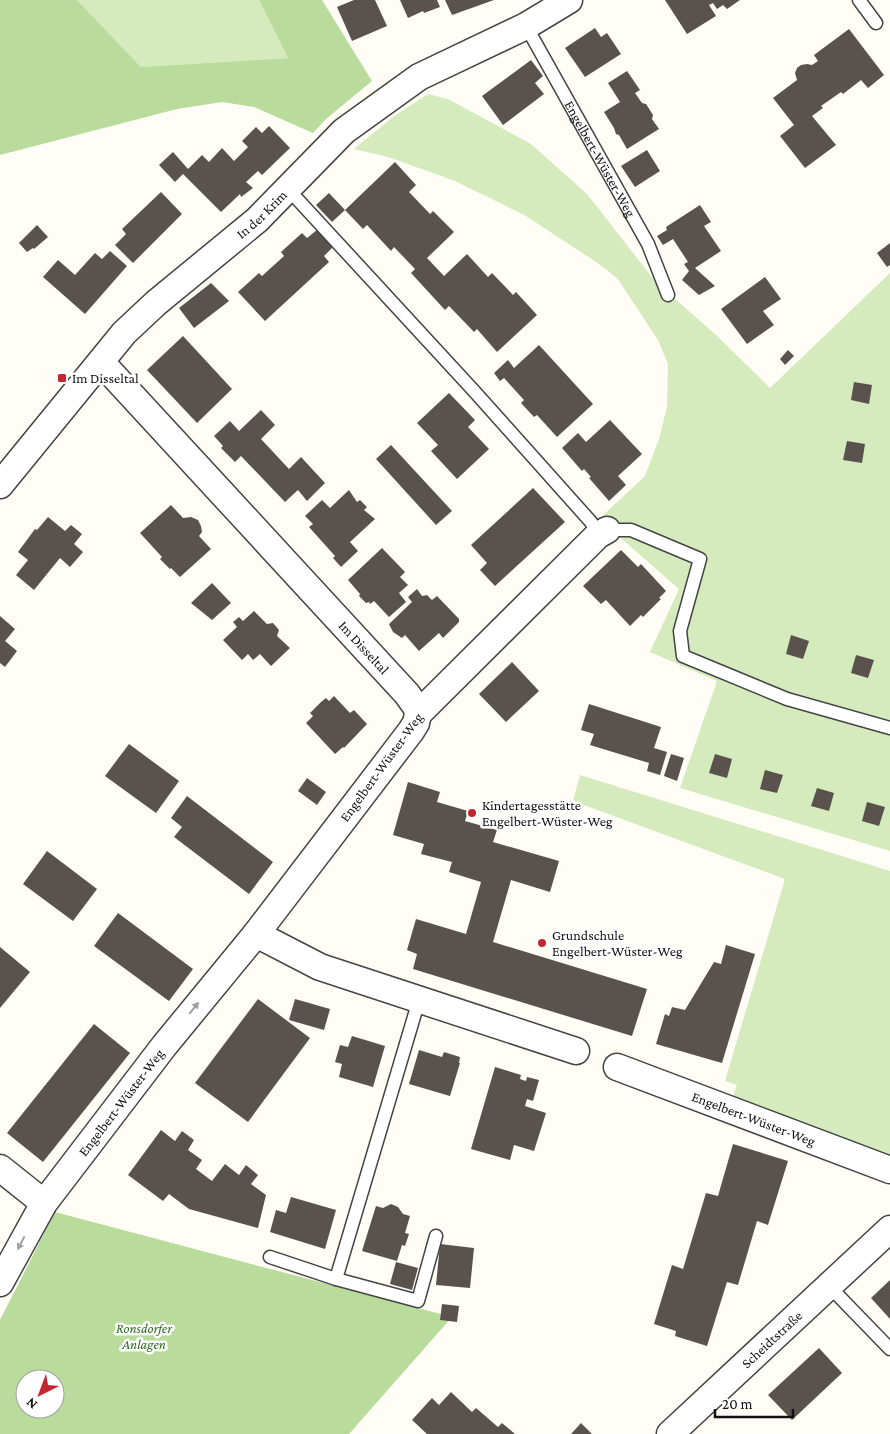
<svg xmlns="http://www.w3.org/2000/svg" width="890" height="1434" viewBox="0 0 890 1434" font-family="'Crimson Pro',serif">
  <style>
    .green { fill: #d5ebbd }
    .forest { fill: #b9dc9c; fill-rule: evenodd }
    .building { fill: #5a524d }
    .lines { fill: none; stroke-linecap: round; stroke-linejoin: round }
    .service-casing { stroke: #444; stroke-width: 15 }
    .minor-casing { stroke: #444; stroke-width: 29 }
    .service { stroke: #fff; stroke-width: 12 }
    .minor { stroke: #fff; stroke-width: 26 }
    .oneway { fill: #a0a0a0 }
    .poi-dot { fill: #c4262e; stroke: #fff; stroke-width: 2 }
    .labels { text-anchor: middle; stroke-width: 5; stroke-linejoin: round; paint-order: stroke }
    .street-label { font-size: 14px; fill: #111; stroke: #fff }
    .poi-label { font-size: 14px; fill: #111; stroke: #fff; text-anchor: start }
    .park-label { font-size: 14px; font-style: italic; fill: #2f6b1f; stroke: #fff }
  </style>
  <rect width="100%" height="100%" fill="#fffdf5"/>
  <g class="green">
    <path d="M77,0h182l29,58 -147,9z"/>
    <path d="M428,94l20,5 83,45 56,50 68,87 61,54 54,53 120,-115v578l-210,-63 37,-107 -67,-29 29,-63 -80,-70 46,-43 14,-37 8,-32 1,-43 -10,-24 -41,-62 -21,-16 -70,-46 -71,-35 -67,-24 -34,-8 40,-33z"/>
    <path d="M580,775l310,96v288l-160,-55 7,-19 -12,-4 60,-202 -212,-78z"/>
  </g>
  <g class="forest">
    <path d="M0,0h77l64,67 147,-9 -29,-58h63l50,81 -46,38 -13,14 -59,-26 -32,-5 -45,7 -177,46z"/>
    <path d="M55,1212l397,105 -103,117h-349v-114zM25,1379h30v30h-30z"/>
  </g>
  <g class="building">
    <path d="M354,0h21l12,26 -35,15 -15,-34z"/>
    <path d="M400,0h37l3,7 -16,6 -1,-2 -15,7z"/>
    <path d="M445,0h49l-42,15z"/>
    <path d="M665,0h75l-13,9 -4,-4 -6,4 -4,-6 -4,2 7,11 -29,18z"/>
    <path d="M595,28l6,9 6,-4 14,21 -36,23 -20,-29z"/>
    <path d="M849,29l35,46 -16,13 -7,-8 -18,14 -2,-2 -20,14 2,2 -11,8 24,29 -31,23 -25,-32 14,-11 -21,-27 24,-18 -2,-7 2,-5 4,-3 6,-1 5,1 6,-4 -4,-6z"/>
    <path d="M531,60l12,16 -8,7 9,11 -41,31 -21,-29z"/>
    <path d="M627,71l13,19 -5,3 7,10 4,1 7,11 -1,4 7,10 -32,20 -8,-14 -3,-1 -2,-6 -10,-16 16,-10 -12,-19z"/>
    <path d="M269,126l21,22 -28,27 -4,-4 -12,11 7,6 -12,9 -1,-3 -19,18 -38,-38 -8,8 -16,-17 14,-13 15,17 14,-14 7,7 13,-14 12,13 14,-14 -6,-6 14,-14 6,6z"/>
    <path d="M647,150l13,21 -25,16 -14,-21z"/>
    <path d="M395,162l21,23 -7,7 21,22 3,-3 21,21 -27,26 17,18 23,-22 21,23 4,-4 21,22 3,-3 21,23 -40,37 -20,-23 -3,3 -25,-26 -4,4 -34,-37 4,-4 -21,-22 -3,4 -24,-26 -4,4 -18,-19z"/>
    <path d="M161,192l21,22 -49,49 -18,-18 11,-11 -4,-5z"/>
    <path d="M329,193l16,17 -13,12 -16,-17z"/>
    <path d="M700,205l11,17 -7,4 17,25 -26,17 20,18 -16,9 -17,-15 7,-9 -5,-7 4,-2 -15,-23 -10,6 -6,-9 10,-6 -1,-3z"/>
    <path d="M37,225l11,12 -14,12 -1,-1 -6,4 -8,-9z"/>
    <path d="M317,230l16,17 -9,9 5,6 -64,59 -27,-29 21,-19 3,3 22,-20 -3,-4 21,-19 5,5z"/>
    <path d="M890,243v22l-3,2 -10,-14z"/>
    <path d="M110,251l17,15 -42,48 -42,-37 15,-17 17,15 20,-22 7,6z"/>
    <path d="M765,277l16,22 -18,12 11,14 -27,19 -26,-35z"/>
    <path d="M211,283l18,18 -35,27 -15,-20z"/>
    <path d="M183,336l49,53 -35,34 -50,-53z"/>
    <path d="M539,345l54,59 -36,33 -20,-22 -3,2 -13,-14 3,-3 -20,-22 -4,3 -6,-8 14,-13 6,8z"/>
    <path d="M788,350l6,6 -9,9 -5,-6z"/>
    <path d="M854,382l18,3 -3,19 -18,-4z"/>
    <path d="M449,393l26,27 -7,7 21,22 -32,30 -26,-28 7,-6 -21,-22z"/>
    <path d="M261,410l14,15 -14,14 28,30 12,-12 24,26 -18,18 -9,-11 -13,12 -44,-46 -6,6 -14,-14 2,-2 -9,-10 16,-15 9,10z"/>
    <path d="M610,420l32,34 -24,22 8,9 -17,16 -20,-23 2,-1 -7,-8 -2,2 -20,-23 16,-15 8,9z"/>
    <path d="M847,441l18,3 -3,19 -19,-3z"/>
    <path d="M391,445l61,66 -16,14 -60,-66z"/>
    <path d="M533,488l32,34 -70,64 -15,-16 7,-7 -16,-18z"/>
    <path d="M349,490l8,12 3,-2 7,7 -3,3 11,9 -25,23 8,9 -17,16 -8,-9 2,-2 -26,-29 4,-3 -8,-8 17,-16 8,8z"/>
    <path d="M171,505l12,13 8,-1 7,3 3,6 1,6 -3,4 12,13 -31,28 -9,-9 -1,1 -10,-10 2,-2 -22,-24z"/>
    <path d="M48,517l17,14 6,-6 11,9 -8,10 9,8 -13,15 -10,-9 -26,32 -18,-15 12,-15 -10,-8 17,-23 2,1z"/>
    <path d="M382,548l23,24 -5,5 8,8 -9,8 7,9 -17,15 -15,-16 -4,3 -1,-2 -3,1 -7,-7 1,-2 -12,-14z"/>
    <path d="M621,550l17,17 3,-3 25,27 -7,7 2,1 -18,18 -2,-2 -11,11 -24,-26 -5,4 -18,-18z"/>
    <path d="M212,583l19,20 -19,17 -21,-17z"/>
    <path d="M417,589l5,7 5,-1 5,5 5,-4 22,23v3l-16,16 -4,-5 -20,18 -14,-16 -3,3 -9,-6 -4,-8 23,-22 -4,-5z"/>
    <path d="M254,611l13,13 6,-1 6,7 -2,6 13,12 -19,18 -11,-12 -7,6 -5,-6 -6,6 -19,-20 14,-13 -4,-5 6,-5 4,4z"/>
    <path d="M0,616l15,13 -10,12 12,10 -12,16 -5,-4z"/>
    <path d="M791,635l18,6 -6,18 -17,-5z"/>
    <path d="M856,655l18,5 -6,18 -17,-5z"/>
    <path d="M512,662l27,29 -33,31 -27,-28z"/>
    <path d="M334,696l16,17 4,-3 13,14 -23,24 -1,-1 -8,7 -29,-31 7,-7 -3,-3 11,-11 5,-4 3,3z"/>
    <path d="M589,704l72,23 -7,21 13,4 -7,23 -13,-4 2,-8 -59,-18 4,-11 -13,-4z"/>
    <path d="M129,744l50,37 -23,32 -51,-37z"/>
    <path d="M671,754l13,4 -7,23 -13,-5z"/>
    <path d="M715,754l17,5 -5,19 -18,-5z"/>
    <path d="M765,770l18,5 -6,18 -17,-4z"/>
    <path d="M307,778l19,14 -9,13 -19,-14z"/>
    <path d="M408,782l32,10 -3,10 31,9 -3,10 32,9 -4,12 66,19 -9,31 -39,-12 -18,62 154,47 -15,47 -219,-67 4,-15 -10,-4 9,-31 50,15 15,-52 -32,-10 3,-10 -31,-8 3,-10 -31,-9z"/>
    <path d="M817,788l17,5 -5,18 -18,-5z"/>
    <path d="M187,796l86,66 -24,32 -75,-57 8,-10 -11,-9z"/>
    <path d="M867,802l18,5 -6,19 -17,-5z"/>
    <path d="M47,851l50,38 -24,32 -50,-37z"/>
    <path d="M118,913l75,56 -24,32 -75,-55z"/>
    <path d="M726,945l29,9 -33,109 -66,-19 9,-30 4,2 3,-9 13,3 29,-48 7,2z"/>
    <path d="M0,947l30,25 -30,36z"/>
    <path d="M258,999l52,39 -62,84 -53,-39z"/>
    <path d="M295,999l35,10 -6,21 -35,-10z"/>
    <path d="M94,1024l36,29 -87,109 -36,-29z"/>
    <path d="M352,1036l33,10 -12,41 -34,-10 3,-13 -7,-2 5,-17 8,2z"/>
    <path d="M419,1050l23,7 2,-5 16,5 -1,6h1l-10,33 -41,-12z"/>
    <path d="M495,1067l26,8 -1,4 6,2 1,-4 12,3 -6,21 -6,-2 -2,7 21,7 -12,38 -20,-6 -4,15 -39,-11z"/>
    <path d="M161,1130l14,11 7,-10 12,9 -6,10 14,10 -6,9 16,12 13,-17 14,11 7,-10 12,10 -7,9 15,11 -8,33 -69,-19 -20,-15 -6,7 -35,-26z"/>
    <path d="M733,1144l55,17 -20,64 -11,-4 -19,64 -11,-3 -20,64 -32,-10 1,-5 -22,-7 18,-59 11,4 23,-76 12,3z"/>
    <path d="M291,1197l45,13 -11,39 -55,-17 6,-22 10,3z"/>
    <path d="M391,1204l7,3 5,7 7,2 -5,17 4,1 -4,12 -3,-1 -5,16 -35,-10 14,-45 7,2z"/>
    <path d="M440,1244l34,4 -4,40 -34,-3z"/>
    <path d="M396,1262l22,6 -6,22 -22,-6z"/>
    <path d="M890,1280v39l-19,-21z"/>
    <path d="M442,1304l17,2 -2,16 -17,-2z"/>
    <path d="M819,1348l23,25 -50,47 -24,-25z"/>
    <path d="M451,1392l21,20 4,-4 22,19 4,-4 13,11h-88l-15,-14 20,-22 7,7z"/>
    <path d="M581,1423l11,11h-21z"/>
  </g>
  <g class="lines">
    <defs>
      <g id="service">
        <path d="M859,0l17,23"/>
        <path id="s1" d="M526,26l122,218 20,51"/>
        <path d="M288,189l186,202 117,131 7,13"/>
        <path d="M607,530h24l69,29 -20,72 3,25 104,43 103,29"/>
        <path d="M270,1257l66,22 82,22 18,-65"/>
        <path d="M336,1279l83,-279"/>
        <path d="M829,1286l61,63"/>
      </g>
      <g id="minor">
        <path id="s2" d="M101,362l306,332 10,14 1,6"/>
        <path id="s3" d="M0,485l124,-152 32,-30 101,-83 87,-89 75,-54 107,-51 43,-26"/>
        <path d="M256,934l64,33 256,84"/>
        <path id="s4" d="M617,1067l273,103"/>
        <path d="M0,1168l44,35"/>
        <path id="s5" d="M0,1283l44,-80 120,-157 92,-112 155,-203 5,-8 2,-9 180,-179 9,-5"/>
        <path id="s6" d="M670,1434l220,-205"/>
      </g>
    </defs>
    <use href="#service" class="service-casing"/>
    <use href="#minor" class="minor-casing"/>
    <use href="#service" class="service"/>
    <use href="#minor" class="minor"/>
  </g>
  <defs><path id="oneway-solid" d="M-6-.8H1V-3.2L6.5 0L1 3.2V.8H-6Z" transform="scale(1.25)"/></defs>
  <g class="oneway">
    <use href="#oneway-solid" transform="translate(194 1008) rotate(-51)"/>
    <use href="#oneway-solid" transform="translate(21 1243) rotate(118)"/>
  </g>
  <g class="poi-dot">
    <rect x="57" y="373" width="10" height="10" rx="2.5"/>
    <circle cx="472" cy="813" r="5"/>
    <circle cx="542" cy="943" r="5"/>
  </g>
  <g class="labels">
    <g class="street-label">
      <text dy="5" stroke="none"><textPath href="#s1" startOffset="152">Engelbert-Wüster-Weg</textPath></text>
      <text dy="5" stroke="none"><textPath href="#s3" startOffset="378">In der Krim</textPath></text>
      <text dy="5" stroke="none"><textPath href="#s2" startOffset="388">Im Disseltal</textPath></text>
      <text transform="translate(381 767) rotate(-54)" y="5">Engelbert-Wüster-Weg</text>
      <text dy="5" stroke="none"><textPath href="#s5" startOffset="218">Engelbert-Wüster-Weg</textPath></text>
      <text dy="5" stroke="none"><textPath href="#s4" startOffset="146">Engelbert-Wüster-Weg</textPath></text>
      <text dy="5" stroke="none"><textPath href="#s6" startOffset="139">Scheidtstraße</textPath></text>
    </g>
    <g class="poi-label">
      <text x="72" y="383">Im Disseltal</text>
      <text x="482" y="810">Kindertagesstätte<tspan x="482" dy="16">Engelbert-Wüster-Weg</tspan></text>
      <text x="552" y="940">Grundschule<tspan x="552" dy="16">Engelbert-Wüster-Weg</tspan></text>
    </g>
    <g class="park-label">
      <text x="144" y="1333">Ronsdorfer<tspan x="144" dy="16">Anlagen</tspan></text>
    </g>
  </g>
  <g transform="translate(40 1394) rotate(222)"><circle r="24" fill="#ffffff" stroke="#a0a0a0"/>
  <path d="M0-4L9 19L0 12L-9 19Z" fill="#c4262e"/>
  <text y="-8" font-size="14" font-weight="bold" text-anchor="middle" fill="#111111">N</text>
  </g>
  <path d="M715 1409v8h78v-8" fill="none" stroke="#111111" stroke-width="2.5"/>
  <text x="722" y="1409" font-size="15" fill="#111111" stroke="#ffffff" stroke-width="4" paint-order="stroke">20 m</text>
</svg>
